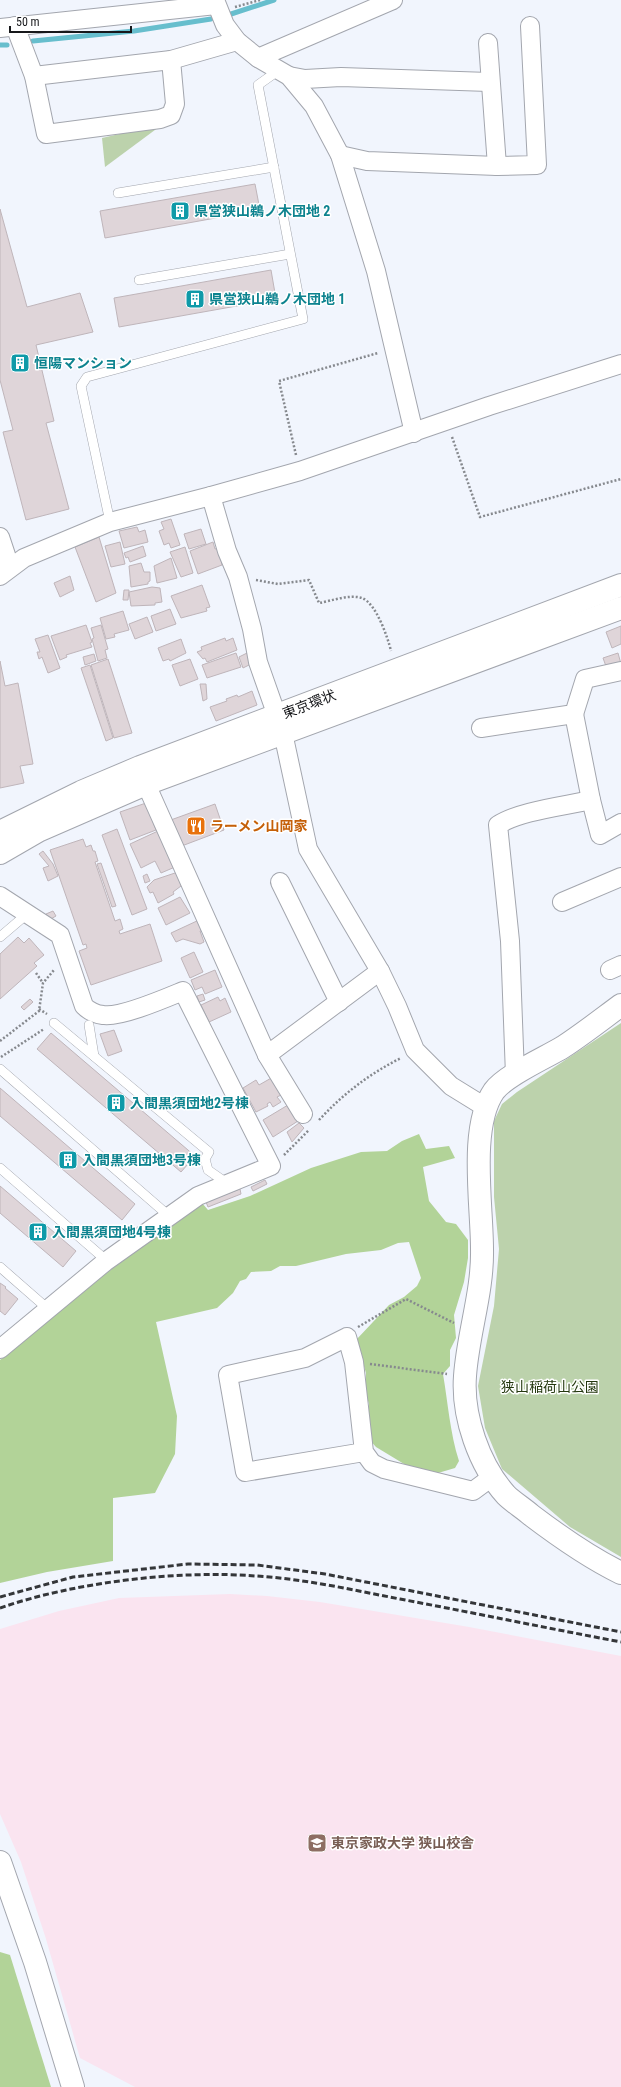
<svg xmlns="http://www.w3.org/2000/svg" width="621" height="2087" viewBox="0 0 621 2087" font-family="'Roboto Condensed','Noto Sans JP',sans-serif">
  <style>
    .education { fill: #fae4f0 }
    .green { fill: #bcd2ac }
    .forest { fill: #b2d398 }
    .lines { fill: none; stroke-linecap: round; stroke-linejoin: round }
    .stream { stroke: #67becd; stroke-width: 5 }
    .building { fill: #dfd5d9; stroke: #bfb5ba }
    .lane-casing { stroke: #a3a6ae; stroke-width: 10 }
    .street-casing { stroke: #a3a6ae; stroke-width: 20 }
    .secondary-casing { stroke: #a3a6ae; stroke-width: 24 }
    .highway-casing { stroke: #a3a6ae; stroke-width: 24 }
    .path { stroke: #86898e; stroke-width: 2.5; stroke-dasharray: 2 2; stroke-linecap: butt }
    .lane { stroke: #fff; stroke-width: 9 }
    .street { stroke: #fff; stroke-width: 18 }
    .secondary { stroke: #fff; stroke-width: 22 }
    .highway { stroke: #fff; stroke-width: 22 }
    .rail { stroke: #343639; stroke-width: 3; stroke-dasharray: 6 3; stroke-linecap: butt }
    .labels { text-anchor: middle; stroke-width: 3; stroke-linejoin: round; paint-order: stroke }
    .culture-label { font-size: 14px; font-weight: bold; fill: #0d838f; stroke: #fff; text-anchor: start }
    .street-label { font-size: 14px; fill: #17181b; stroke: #fff }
    .food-label { font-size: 14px; font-weight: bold; fill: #c56008; stroke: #fff; text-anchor: start }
    .park-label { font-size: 14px; fill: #24380f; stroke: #fff }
    .education-label { font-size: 14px; font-weight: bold; fill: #785e54; stroke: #fff; text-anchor: start }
  </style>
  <rect width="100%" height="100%" fill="#f1f5fd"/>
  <path class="education" d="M230,1594l37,2 53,6 149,25 152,29v431h-486l-55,-29 -34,-119 -25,-77 -21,-48v-185l59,-18 60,-13z"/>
  <g class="green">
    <path d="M163,124l-58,43 -3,-29z"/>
    <path d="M621,1023v534l-51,-30 -68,-58 -17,-41 -7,-42 16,-80 5,-57 -5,-52v-76l8,-17 15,-12z"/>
  </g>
  <g class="forest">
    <path d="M419,1134l7,15 23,-3 6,12 -32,9 6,34 17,21 10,2 12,16v18l-4,24 -10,33 2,23 -6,12v16l-7,8c5,29 7,59 16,87l-4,7 -17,5 -14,-1 -15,-5 -33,-20 -7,-8 -2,-17 2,-18 -4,-13 1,-18 -10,-33 33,-35 15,-8 13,-11 4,-8 -12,-36 -11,1 -17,7 -35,4 -50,12h-16l-9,5 -20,1 -5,7 -6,2 -7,12 -16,15 -61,14 21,94 -2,38 -20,39 -42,5v63l-66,11 -47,11v-223l109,-89 93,-68 6,7 42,-14 61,-28 50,-16 26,-1 15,-10z"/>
    <path d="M0,1952l10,3 41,132h-51z"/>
  </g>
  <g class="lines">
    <g class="stream">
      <path d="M228,15l46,-15"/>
      <path d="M33,41l101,-10 77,-12"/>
      <path d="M0,45h7"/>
    </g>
  </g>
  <g class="building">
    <path d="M255,184l5,26 -155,28 -5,-27z"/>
    <path d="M0,209l27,98 53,-14 13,39 -57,13 18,76 -8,2 23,86 -43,11 -23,-88 10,-2 -13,-50z"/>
    <path d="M271,270l5,29 -157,28 -5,-29z"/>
    <path d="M171,519l9,26 -9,3 -2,-5 -5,2 -5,-14 5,-2 -3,-7z"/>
    <path d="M137,527l2,5 6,-2 3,12 -24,6 -5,-17z"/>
    <path d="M201,529l5,15 -17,5 -5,-15z"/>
    <path d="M99,537l17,56 -20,9 -21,-55z"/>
    <path d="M120,542l5,22 -14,3 -6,-21z"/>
    <path d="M213,542l2,7 4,-1 3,17 -24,9 -8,-23z"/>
    <path d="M143,546l3,10 -16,6 -2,-5 -2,1 -2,-5z"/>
    <path d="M185,547l8,26 -12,4 -11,-25z"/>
    <path d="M171,558l6,20 -20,5 -3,-17z"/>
    <path d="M141,563l3,9h6v9l-2,1v2l-17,3 -2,-21z"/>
    <path d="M70,576l4,14 -14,7 -6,-14z"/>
    <path d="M202,585l8,22 -4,1 1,3 -26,7 -10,-22z"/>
    <path d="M152,587l8,1 2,14 -7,1v2l-24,1 -2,-14z"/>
    <path d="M124,590h5l-1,10h-5z"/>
    <path d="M170,609l6,15 -20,7 -5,-15z"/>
    <path d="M123,611l6,19 -15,4 1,3 -9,2 -6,-21z"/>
    <path d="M147,617l6,15 -18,7 -6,-15z"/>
    <path d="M86,625l6,17 -2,1 2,4 -26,8 1,2 -7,3 -9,-24z"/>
    <path d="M101,625l7,24 -3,1 2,8 -9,3 -6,-22 2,-1 -3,-10z"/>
    <path d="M621,626v18l-9,4 -6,-16z"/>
    <path d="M48,635l12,33 -12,5 -6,-16 -3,2 -2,-7h3l-5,-13z"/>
    <path d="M225,638l1,3 7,-3 4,12 -30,12 -2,-4 -2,1 -6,-7 5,-2 -1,-3z"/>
    <path d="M181,639l5,14 -16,8 -1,-2 -6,2 -5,-13z"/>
    <path d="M249,652l4,11 -10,5 -4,-11z"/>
    <path d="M236,653l5,14 -34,11 -5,-13z"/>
    <path d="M618,653l3,11 -14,5 -4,-11z"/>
    <path d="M94,654l2,7 -11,4 -2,-8z"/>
    <path d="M108,659l24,74 -18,5 -23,-73z"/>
    <path d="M190,659l8,20 -18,7 -8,-21z"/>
    <path d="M0,661l5,25 13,-3 15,81 -13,2 4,17 -24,5z"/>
    <path d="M90,665l23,73 -7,3 -25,-73z"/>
    <path d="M200,684h6l1,15 -4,2z"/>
    <path d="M252,691l5,14 -41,16 -6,-14 17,-6 -1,-2 11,-4 1,2z"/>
    <path d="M146,803l10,27 -26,10 -10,-28z"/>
    <path d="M215,804l9,26 -45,17 -11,-26z"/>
    <path d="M117,829l30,80 -15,6 -30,-80z"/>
    <path d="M158,831l17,36 -14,6 -6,-12 -14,7 -11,-24z"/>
    <path d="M83,839l3,8 5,-2 2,6h2l3,10 -3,1 20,59 5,-2 3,10 -4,2 1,3 30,-10 12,37 -71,24 -12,-34 8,-3 -1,-4 -3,1 -33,-95z"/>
    <path d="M43,851l10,13 5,12 -10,5 -5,-13 6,-2 -10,-12z"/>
    <path d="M101,863l15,43 -4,1 -15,-43z"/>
    <path d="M178,872l3,14 -8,6 1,2 -16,9 -5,-11 -3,1 -3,-6 7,-7z"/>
    <path d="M147,874l3,7 -5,2 -2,-7z"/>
    <path d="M180,897l10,16 -24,12 -8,-17z"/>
    <path d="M53,911l3,5 -7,4 -3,-6z"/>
    <path d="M199,920l5,10 -4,1 4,11 -4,2 -17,-5 -7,3 -5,-9z"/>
    <path d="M18,937l6,6 5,-5 15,17 -10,8 3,3 -37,33v-45z"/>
    <path d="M194,952l9,20 -13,6 -9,-20z"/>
    <path d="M215,970l7,17 -17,7 -3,-7 -7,3 -4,-10z"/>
    <path d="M203,994l2,6 -6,2 -2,-6z"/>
    <path d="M218,997l2,4 5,-3 6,14 -22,10 -8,-17z"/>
    <path d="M30,999l3,3 -9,8 -3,-3z"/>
    <path d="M114,1030l8,21 -14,5 -8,-22z"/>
    <path d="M51,1033l144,123 -14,16 -144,-123z"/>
    <path d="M273,1077l10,17 -6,3 4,5 -8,5 -3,-5 -3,2 1,2 -12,6 -13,-24 13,-8 3,5z"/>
    <path d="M0,1088l135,116 -13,16 -122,-104z"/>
    <path d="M288,1105l10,16 -25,16 -10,-17z"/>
    <path d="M299,1123l5,5 -12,14 -5,-10z"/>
    <path d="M265,1180l2,4 -14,7 -2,-4z"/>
    <path d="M0,1186l76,65 -13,16 -63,-54z"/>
    <path d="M240,1189l1,5 -33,13 -2,-5z"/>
    <path d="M0,1283l6,4 -1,1 13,11 -13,16 -5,-4z"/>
  </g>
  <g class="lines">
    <defs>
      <g id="lane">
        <path d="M118,193l156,-26"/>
        <path d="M139,280l151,-26"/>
        <path d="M110,522l-29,-136 6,-9 216,-58 -45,-234 21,-15"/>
        <path d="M0,937l27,-23"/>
        <path d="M54,1023l155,129 -4,7 3,11 20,14"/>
        <path d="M89,1025l5,31"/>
        <path d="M0,1069l169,147"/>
        <path d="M0,1168l107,93"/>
        <path d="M0,1267l48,42"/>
      </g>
      <g id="street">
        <path d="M215,0l10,25 12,16 21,17 31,18 25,30 26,49 36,116 38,162"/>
        <path d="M15,26l19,50 12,58 114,-15 11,-4 4,-11 -4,-44"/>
        <path d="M0,28l216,-23"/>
        <path d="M488,43l9,123"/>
        <path d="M258,58l135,-58"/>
        <path d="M34,76l137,-16 66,-19"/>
        <path d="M289,76l16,3 36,-2 148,5"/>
        <path d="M340,155l27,6 130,5 40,-1 -7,-139"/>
        <path d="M211,496l16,55 11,26 14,52 6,33 25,71 25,116 72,122 17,35 18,44 36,36 34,21"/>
        <path d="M0,537l10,30"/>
        <path d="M0,576l24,-18 86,-36 101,-26 89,-25 189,-65 132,-42"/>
        <path d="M574,714l17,86 9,35 21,-12"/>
        <path d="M481,728l93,-14 11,-35 36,-8"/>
        <path d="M146,784l121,271 113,-84"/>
        <path d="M280,882l59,120"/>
        <path d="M0,896l60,39 24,71c5,5 11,8 19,9 17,3 63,-17 80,-24l88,175 -73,30 -93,66 -105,87"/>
        <path d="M562,902l59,-25"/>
        <path d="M610,970l11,-5"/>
        <path d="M267,1055l36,59"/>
        <path d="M515,1075l-5,-134 -12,-116c21,-14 67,-19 93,-25"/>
        <path d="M364,1452l-10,-90 -7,-25 -42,21 -77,17 17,97 119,-20 8,11 12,6 89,22 19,-14"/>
      </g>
      <g id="secondary">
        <path d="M621,1005c-19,14 -38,29 -58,42 -18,11 -57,28 -69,44 -25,36 -12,113 -12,158 1,43 -14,84 -17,127 -3,40 14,89 41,119 7,7 17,13 25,20 29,22 57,42 90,58"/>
        <path d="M0,1862l35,100 38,125"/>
      </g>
      <g id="highway">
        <path d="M0,832l81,-40 59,-25 481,-182"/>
        <path d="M0,853l38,-22 108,-47 475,-176"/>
      </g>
    </defs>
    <use href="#lane" class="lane-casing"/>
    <use href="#street" class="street-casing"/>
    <use href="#secondary" class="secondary-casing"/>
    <use href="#highway" class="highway-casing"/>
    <g class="path">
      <path d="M235,7l25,-7"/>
      <path d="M452,437l28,80 141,-38"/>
      <path d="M296,455l-17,-74 99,-28"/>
      <path d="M256,580l22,4 31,-4 10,23c12,-2 30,-9 43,-5 14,5 26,40 29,53"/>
      <path d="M36,973l7,10"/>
      <path d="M39,1009l8,5"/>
      <path d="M0,1041l39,-30 4,-28 11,-13"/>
      <path d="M1,1057l43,-28"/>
      <path d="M319,1120c24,-26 50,-46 82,-62"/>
      <path d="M284,1155l25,-25"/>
      <path d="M358,1327l48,-28 48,24"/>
      <path d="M370,1364l77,10"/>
    </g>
    <use href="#lane" class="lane"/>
    <use href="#street" class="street"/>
    <use href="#secondary" class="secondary"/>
    <use href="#highway" class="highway"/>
    <g class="rail">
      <path d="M0,1597l73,-20 115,-13 69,1 68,9 296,58"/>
      <path d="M0,1608c75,-26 178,-38 256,-32 49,3 97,14 144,23 74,14 147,29 221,43"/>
    </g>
  </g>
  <defs>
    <symbol id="building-square" viewBox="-11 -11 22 22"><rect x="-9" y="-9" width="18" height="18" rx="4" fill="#0f9aa8" stroke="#fff"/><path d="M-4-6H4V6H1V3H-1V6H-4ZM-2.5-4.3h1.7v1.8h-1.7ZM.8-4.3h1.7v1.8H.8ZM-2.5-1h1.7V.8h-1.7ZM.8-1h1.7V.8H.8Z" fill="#fff"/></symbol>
    <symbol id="restaurant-square" viewBox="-11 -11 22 22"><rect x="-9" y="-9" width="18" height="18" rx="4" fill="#e8710a" stroke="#fff"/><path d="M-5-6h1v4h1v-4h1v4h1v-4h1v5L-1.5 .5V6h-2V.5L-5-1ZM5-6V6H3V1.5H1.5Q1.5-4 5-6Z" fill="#fff"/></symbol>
    <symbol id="university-square" viewBox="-11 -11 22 22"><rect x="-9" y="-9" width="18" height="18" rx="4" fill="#8d6e63" stroke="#fff"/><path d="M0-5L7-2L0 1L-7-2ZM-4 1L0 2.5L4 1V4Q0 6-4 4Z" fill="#fff"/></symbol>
  </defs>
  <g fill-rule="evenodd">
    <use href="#building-square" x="169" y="200" width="22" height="22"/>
    <use href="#building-square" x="184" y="288" width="22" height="22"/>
    <use href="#building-square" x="9" y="352" width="22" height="22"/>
    <use href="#restaurant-square" x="185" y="815" width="22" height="22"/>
    <use href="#building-square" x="105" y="1092" width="22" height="22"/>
    <use href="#building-square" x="57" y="1149" width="22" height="22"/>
    <use href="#building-square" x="27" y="1221" width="22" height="22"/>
    <use href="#university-square" x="306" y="1832" width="22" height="22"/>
  </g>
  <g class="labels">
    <g class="culture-label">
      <text x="194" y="216">県営狭山鵜ノ木団地 2</text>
      <text x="209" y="304">県営狭山鵜ノ木団地 1</text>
      <text x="34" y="368">恒陽マンション</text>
      <text x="130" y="1108">入間黒須団地2号棟</text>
      <text x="82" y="1165">入間黒須団地3号棟</text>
      <text x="52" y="1237">入間黒須団地4号棟</text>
    </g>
    <g class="street-label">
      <text transform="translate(309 704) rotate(-21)" y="5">東京環状</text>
    </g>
    <g class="food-label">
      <text x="210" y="831">ラーメン山岡家</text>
    </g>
    <g class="park-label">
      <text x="550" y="1392">狭山稲荷山公園</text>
    </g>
    <g class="education-label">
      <text x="331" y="1848">東京家政大学 狭山校舎</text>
    </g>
  </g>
  <path d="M10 26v6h121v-6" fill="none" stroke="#17181b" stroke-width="2"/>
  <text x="16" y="26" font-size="12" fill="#17181b" stroke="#ffffff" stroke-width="3" paint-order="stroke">50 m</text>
</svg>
